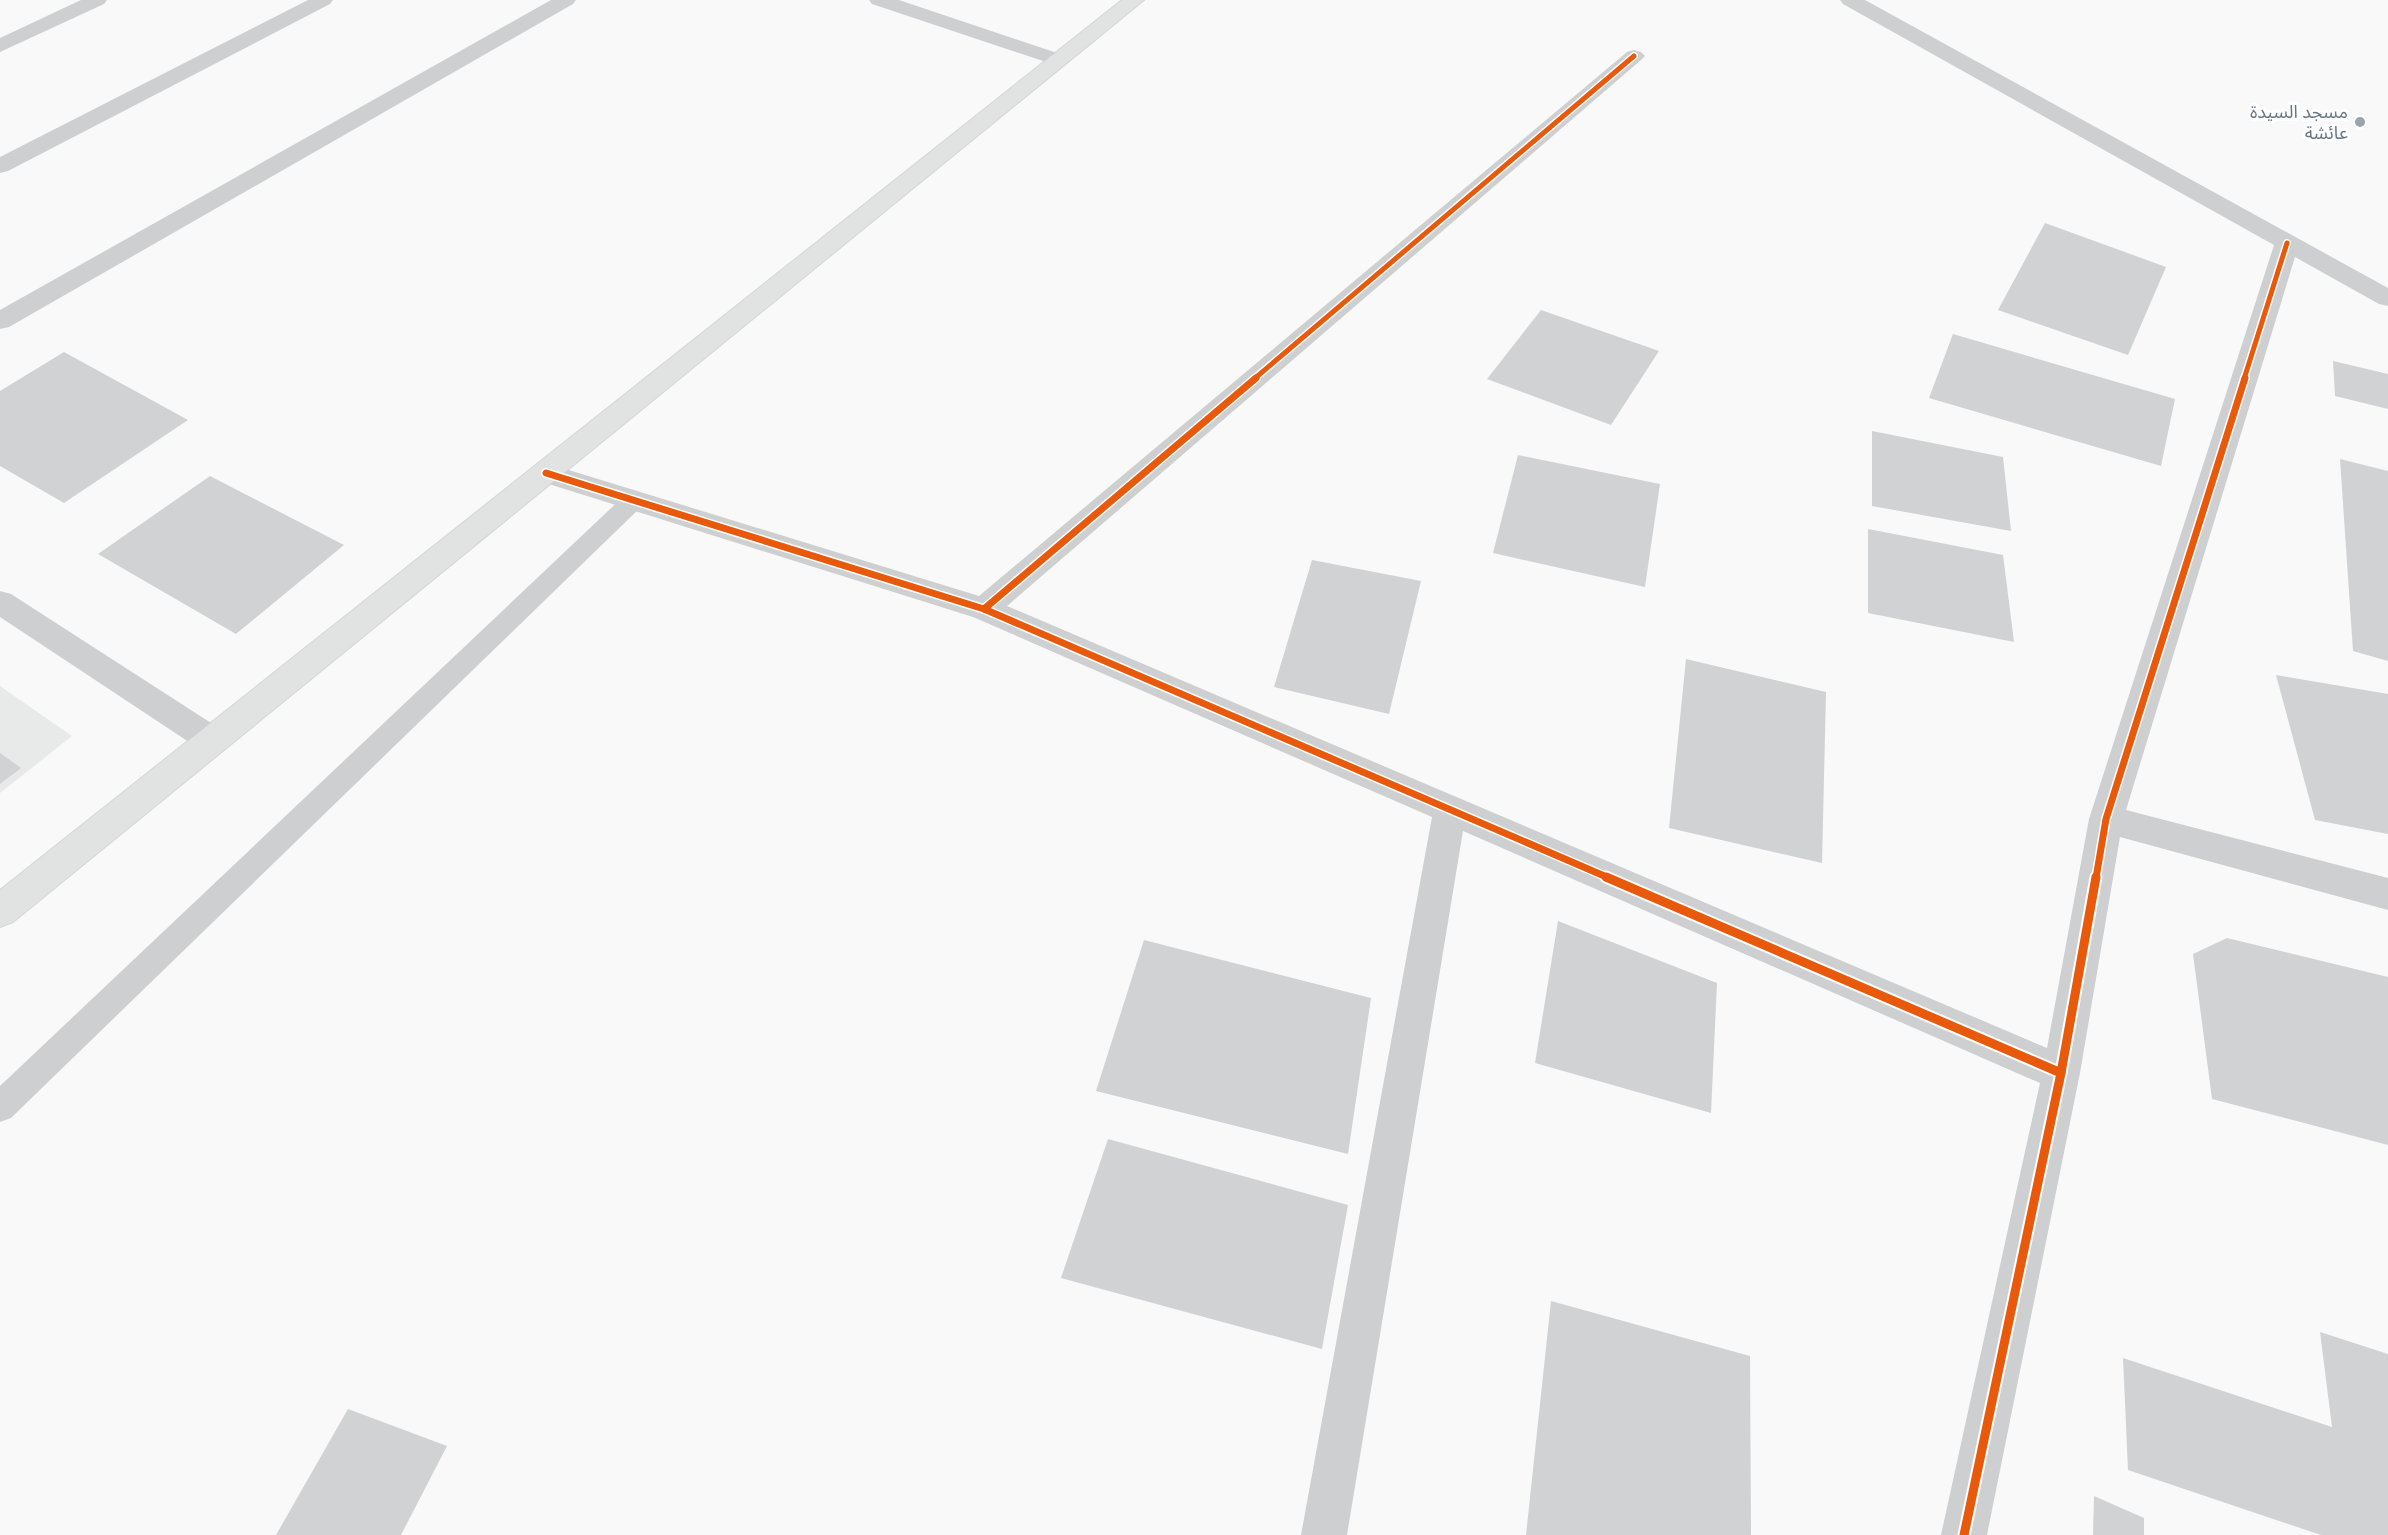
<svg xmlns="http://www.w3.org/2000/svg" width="2388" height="1535" viewBox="0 0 2388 1535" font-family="Figtree,'Noto Sans Arabic',sans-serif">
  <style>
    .built { fill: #e8e9e9 }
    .building { fill: #d0d2d3 }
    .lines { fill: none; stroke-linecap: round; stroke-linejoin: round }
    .primary-casing { stroke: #d5d6d7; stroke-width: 2 }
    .service { fill: #cecfd0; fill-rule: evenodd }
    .minor { fill: #cecfd0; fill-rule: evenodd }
    .primary { fill: #e1e2e2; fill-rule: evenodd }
    .cycleway-far2-casing { stroke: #fff; stroke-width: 8 }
    .cycleway-far1-casing { stroke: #fff; stroke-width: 10 }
    .cycleway-casing { stroke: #fff; stroke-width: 13 }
    .cycleway-far2 { stroke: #e8590c; stroke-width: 5 }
    .cycleway-far1 { stroke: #e8590c; stroke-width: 7 }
    .cycleway { stroke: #e8590c; stroke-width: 9 }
    .poi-dot { fill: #99a4ac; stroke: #fff; stroke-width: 2 }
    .labels { text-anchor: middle; stroke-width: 6; stroke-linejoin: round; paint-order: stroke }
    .far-poi-label { font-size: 18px; fill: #657683; stroke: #fff; text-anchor: end }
  </style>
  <rect width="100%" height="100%" fill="#f9f9f9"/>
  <path class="built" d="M0,686l72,50 -72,57z"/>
  <g class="building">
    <path d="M2045,223l121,44 -38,88 -130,-45z"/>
    <path d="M1541,310l118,41 -48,74 -124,-46z"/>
    <path d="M1953,334l222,65 -14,67 -232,-68z"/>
    <path d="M64,352l124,68 -124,83 -64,-37v-75z"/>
    <path d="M2333,361l55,13v35l-53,-13z"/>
    <path d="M1872,431l131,26 8,74 -139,-25z"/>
    <path d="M1518,455l142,29 -15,103 -152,-34z"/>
    <path d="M2340,459l48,12v190l-35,-10z"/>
    <path d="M210,476l134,69 -108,89 -138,-80z"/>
    <path d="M1868,529l135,26 11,87 -146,-29z"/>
    <path d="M1312,560l109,21 -32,133 -115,-27z"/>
    <path d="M1686,659l140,33 -4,171 -153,-35z"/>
    <path d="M2276,675l112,19v140l-73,-14z"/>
    <path d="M0,753l21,15 -21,16z"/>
    <path d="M1558,921l159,62 -6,130 -176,-50z"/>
    <path d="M2227,938l161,39v168l-176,-46 -19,-145z"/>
    <path d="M1144,940l227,58 -23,156 -252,-63z"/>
    <path d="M1108,1139l240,66 -26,144 -261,-71z"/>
    <path d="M1551,1301l199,55 1,179h-225z"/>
    <path d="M2320,1332l68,22v181h-67l-193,-65 -5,-112 209,69z"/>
    <path d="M348,1409l99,37 -46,89h-125z"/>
    <path d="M2094,1496l50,22v17h-51z"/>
  </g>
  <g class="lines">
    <defs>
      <path id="primary" d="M1122,0h22l-1131,922 -13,5v-37z"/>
    </defs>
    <use href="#primary" class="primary-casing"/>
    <path class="service" d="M634,492l8,2 4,6 -4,6 -631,612 -11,4v-36l626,-592z"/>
    <g class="minor">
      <path d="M81,0h26l-3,4 -104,48v-14z"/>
      <path d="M308,0h25l-3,4 -322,167 -8,2v-16z"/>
      <path d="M551,0h25l-3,4 -564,323 -9,2v-19z"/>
      <path d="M869,0h30l167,56 4,4 -4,4 -7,2 -7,-2 -180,-60z"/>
      <path d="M1840,0h25l523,288v18l-9,-2 -84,-47 -169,553 262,68v32l-268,-73 -40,236 -93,462h-46l99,-452 -577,-252 -116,704h-46l131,-718 -459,-200 -437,-137 -4,-7 4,-7 10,-3 433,133 648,-544 7,-2 7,2 4,4 -4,4 -634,546 1040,442 42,-229 185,-574 -431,-241z"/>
      <path d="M0,591l11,3 214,138 4,9 -4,9 -12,4 -12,-4 -201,-133z"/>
    </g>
    <use href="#primary" class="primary"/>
    <defs>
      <g id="cycleway-far2">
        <path d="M1254,379l380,-323"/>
        <path d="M2244,379l43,-136"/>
      </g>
      <g id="cycleway-far1">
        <path d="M546,473l438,136 625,269"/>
        <path d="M984,609l272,-231"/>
        <path d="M2096,878l10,-59 139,-441"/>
      </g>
      <g id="cycleway">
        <path d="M1606,877l455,196"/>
        <path d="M1964,1535l97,-462 35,-196"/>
      </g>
    </defs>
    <use href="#cycleway-far2" class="cycleway-far2-casing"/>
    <use href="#cycleway-far1" class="cycleway-far1-casing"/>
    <use href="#cycleway" class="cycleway-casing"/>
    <use href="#cycleway-far2" class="cycleway-far2"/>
    <use href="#cycleway-far1" class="cycleway-far1"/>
    <use href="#cycleway" class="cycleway"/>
  </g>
  <circle class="poi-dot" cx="2360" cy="122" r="6"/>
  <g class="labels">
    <g class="far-poi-label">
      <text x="2348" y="118">مسجد السيدة<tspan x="2348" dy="21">عائشة</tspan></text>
    </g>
  </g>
</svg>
